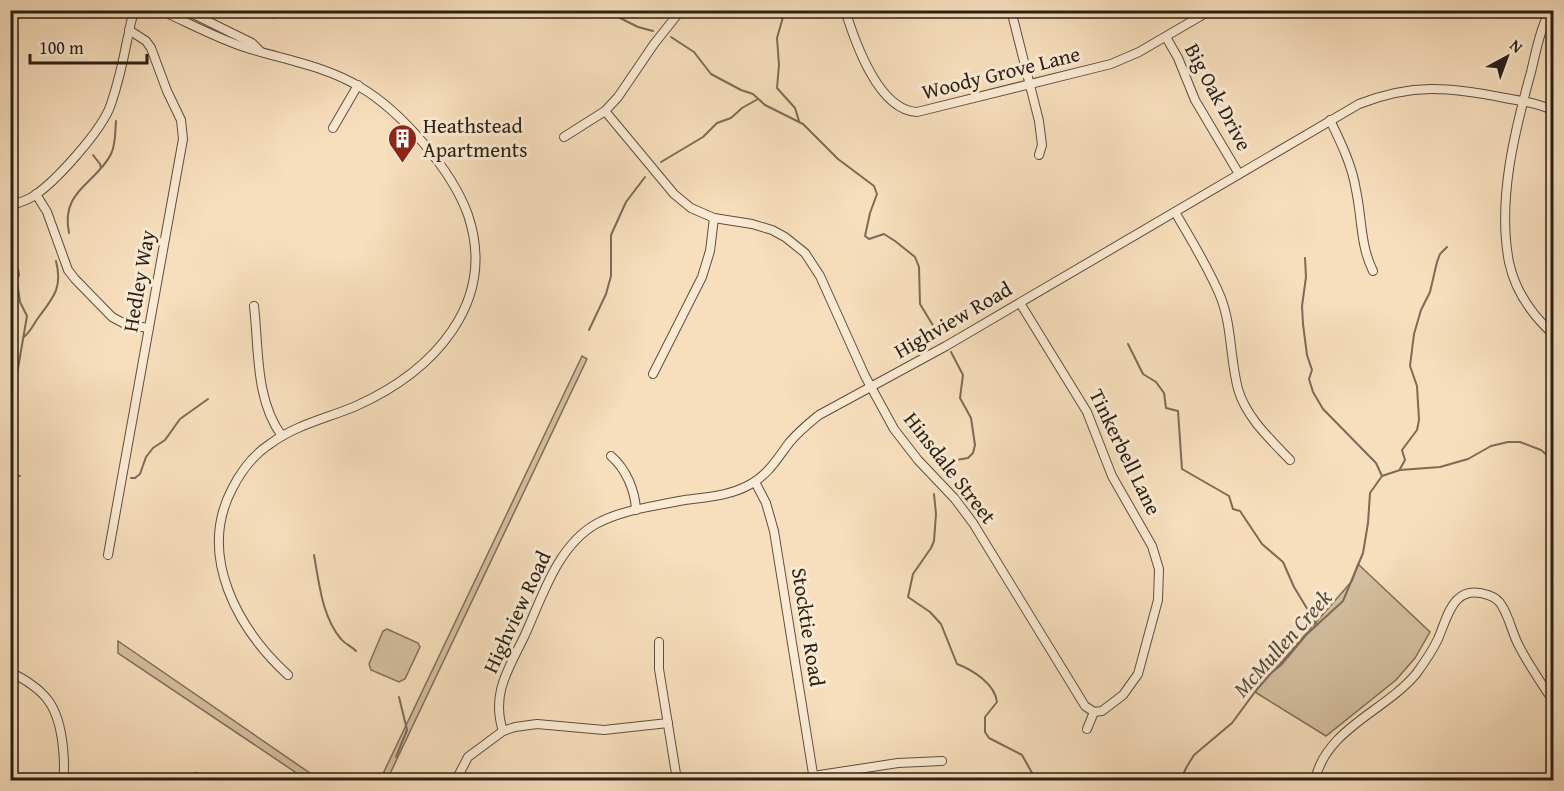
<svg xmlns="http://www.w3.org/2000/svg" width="1564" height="791" viewBox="0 0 1564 791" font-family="'Gentium Book Plus',serif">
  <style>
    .green { fill: #d4be9f; stroke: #7f6e5a; stroke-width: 1.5 }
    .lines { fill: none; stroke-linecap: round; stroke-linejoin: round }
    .stream { stroke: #7b6b57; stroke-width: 2 }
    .minor-casing { stroke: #5d4f3e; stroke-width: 10 }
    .minor { stroke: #faead3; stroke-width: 8 }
    .labels { text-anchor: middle; stroke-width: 6; stroke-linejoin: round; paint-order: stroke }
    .street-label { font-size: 21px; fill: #2a1f14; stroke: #faead3 }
    .poi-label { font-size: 21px; fill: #2a1f14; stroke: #faead3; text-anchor: start }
    .water-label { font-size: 22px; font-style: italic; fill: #594b3b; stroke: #faead3 }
  </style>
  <rect width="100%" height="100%" fill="#f7debc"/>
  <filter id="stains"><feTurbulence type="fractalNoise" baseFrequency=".00333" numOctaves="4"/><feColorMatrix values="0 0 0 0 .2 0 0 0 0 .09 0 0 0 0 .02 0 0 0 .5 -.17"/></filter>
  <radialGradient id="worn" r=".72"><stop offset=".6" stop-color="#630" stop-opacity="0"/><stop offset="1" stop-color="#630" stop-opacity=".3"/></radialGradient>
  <g class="green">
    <path d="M582,356l5,3 -200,421h-7z"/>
    <path d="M1358,564l72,68 -15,26 -19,22 -70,56 -71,-44 97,-111z"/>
    <path d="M387,629l31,14 2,4 -15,32 -6,3 -28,-12 -2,-6 14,-33z"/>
    <path d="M118,641l202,139h-13l-189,-127z"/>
  </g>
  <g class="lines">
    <g class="stream">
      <path d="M604,10l34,17 15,4"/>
      <path d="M785,10l-8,28 2,27 -2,23 18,20 4,13"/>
      <path d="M273,18l4,-8"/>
      <path d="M671,37l23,15 17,22 30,16 12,4 12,11 38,19 35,35 36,27 3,8 -7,19 -5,23 4,3 15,-5 11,7 20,16 4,10 1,37 20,33"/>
      <path d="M93,155l7,9 1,4"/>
      <path d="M661,162l42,-25 14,-14 14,-5 11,-10 16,-9"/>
      <path d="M69,233c-9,-43 28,-50 42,-79 5,-10 4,-23 5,-33"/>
      <path d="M10,255l8,14 1,6 -2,6 3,21 7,14 -10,58 -7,9"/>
      <path d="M1305,258l1,19 -4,29 1,18 4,31 5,15 -3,9 4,13 10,17 53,54 6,13"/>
      <path d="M589,330l17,-36 5,-18v-41l15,-33 19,-25"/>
      <path d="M24,337c7,-6 9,-12 14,-19 15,-20 25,-30 18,-57"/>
      <path d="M1128,344l15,30 13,8 8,11 2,15 12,3 4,58 47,27 4,13 7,2 22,33 21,18 11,25 23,38"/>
      <path d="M940,465l5,-3 23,-4 5,-5 2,-8 -4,-27 -11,-20 3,-23 -12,-23"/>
      <path d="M1400,469l5,-9 -3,-10 15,-20 2,-10 -2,-34 -7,-20 4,-32 7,-24 9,-18 7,-30 3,-8 7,-7"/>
      <path d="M10,473l10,3"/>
      <path d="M131,478h4l5,-4 6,-17 7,-9 12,-8 15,-21 28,-20"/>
      <path d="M934,494l2,20 -2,27 -3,7 -18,26 -5,23 22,15 11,12 16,40c16,6 38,20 40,38l-12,15v15l4,6 33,17 14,25"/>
      <path d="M314,555c5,27 8,62 27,84 4,5 10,7 15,12"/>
      <path d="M396,757l11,-27 -8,-33"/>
      <path d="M1181,780l5,-12 8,-13 38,-32 34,-46 15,-12 25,-30 37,-34 20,-48 5,-30 2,-30 12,-17 18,-6 40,-3 28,-8 23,-13 17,-4h12l21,8 13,11"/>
    </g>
    <defs>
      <g id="minor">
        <path d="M160,10c29,13 58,29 87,38 39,12 78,18 113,39 41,24 92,83 108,128 30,89 -36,157 -112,191 -28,12 -61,19 -86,38 -17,11 -29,27 -38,45 -35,67 6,140 56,186"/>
        <path d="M185,10l67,33 8,8"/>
        <path d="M845,10c10,32 33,100 72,102l194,-48 28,-12 72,-42"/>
        <path d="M1011,10l28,111 3,24 -3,10"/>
        <path d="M1550,10c-10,20 -14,41 -19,62 -16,58 -34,128 -22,190 6,29 23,53 45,73"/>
        <path d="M1166,37l12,21 17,42 44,74"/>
        <path d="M605,111l69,83 17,14 23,10 38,6 20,6 13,7 20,16 15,23 45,100 29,53 24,31 37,39 18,24 112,183 9,6"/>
        <path d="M1330,120c11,23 22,45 26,70 6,27 4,55 17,81"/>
        <path d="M333,128l25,-43"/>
        <path d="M564,137l41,-26 13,-14 36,-53 27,-34"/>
        <path d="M36,194l11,18 21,58 7,9 37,38 15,8 22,3"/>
        <path d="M10,206c8,-3 15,-5 22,-9 23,-14 71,-68 79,-93 7,-21 12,-42 16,-63 3,-11 3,-20 8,-31"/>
        <path d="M1175,212c16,28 34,56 46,86 11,29 9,61 17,91 8,28 32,50 52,71"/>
        <path d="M1020,303l67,109 25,64 40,70 7,23 -1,31 -20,74 -15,21 -21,16 -8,1"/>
        <path d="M254,306c5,43 1,94 28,130"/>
        <path d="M653,374l49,-97 8,-26 4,-33"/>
        <path d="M611,456c15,13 24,34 25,54"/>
        <path d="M755,482l11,21 8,28 40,249"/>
        <path d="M108,555l75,-416 -2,-19 -14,-29 -16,-43 -5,-7 -17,-11"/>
        <path d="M659,642v27l18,111"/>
        <path d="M10,672c37,18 49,35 53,76 1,11 2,21 0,32"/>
        <path d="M1087,729l7,-17"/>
        <path d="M503,731c-12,-37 5,-61 21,-94 18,-39 33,-91 72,-113 25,-14 55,-17 83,-23 24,-4 48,-4 70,-16 19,-10 28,-26 40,-42 9,-11 19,-19 30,-28l127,-69 413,-242c53,-21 91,-17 146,-6 16,3 34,5 49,13"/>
        <path d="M813,776l85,-13 44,-2"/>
        <path d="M195,780l1,-3"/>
        <path d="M456,780l12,-23 35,-26 12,-4 22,-3 67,6 64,-7"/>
        <path d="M1315,780c11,-51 70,-69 101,-106 8,-11 16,-22 22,-35 10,-23 15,-56 50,-44 6,2 11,5 14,11 7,11 10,26 16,38 10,20 23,39 36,58"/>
      </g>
    </defs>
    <use href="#minor" class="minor-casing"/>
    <use href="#minor" class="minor"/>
  </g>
  <defs>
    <symbol id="building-pin" viewBox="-11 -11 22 30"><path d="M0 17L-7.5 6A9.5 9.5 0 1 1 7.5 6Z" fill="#8f2418" stroke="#faead3"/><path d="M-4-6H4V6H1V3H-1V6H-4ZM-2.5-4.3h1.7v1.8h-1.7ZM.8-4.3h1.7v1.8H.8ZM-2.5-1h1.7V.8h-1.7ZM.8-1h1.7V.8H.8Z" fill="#fff"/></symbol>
  </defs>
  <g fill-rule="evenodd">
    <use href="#building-pin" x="386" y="122" width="33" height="45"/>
  </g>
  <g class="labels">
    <g class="street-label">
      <text transform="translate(1001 73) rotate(-14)" y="7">Woody Grove Lane</text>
      <text transform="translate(1218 97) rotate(62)" y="7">Big Oak Drive</text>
      <text transform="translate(139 281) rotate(-80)" y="7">Hedley Way</text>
      <text transform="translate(953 320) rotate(-30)" y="7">Highview Road</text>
      <text transform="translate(1125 452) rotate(64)" y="7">Tinkerbell Lane</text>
      <text transform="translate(950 468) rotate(52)" y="7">Hinsdale Street</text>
      <text transform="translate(517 612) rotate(-65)" y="7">Highview Road</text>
      <text transform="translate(808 627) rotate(81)" y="7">Stocktie Road</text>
    </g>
    <g class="poi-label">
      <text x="423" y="133">Heathstead<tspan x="423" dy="24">Apartments</tspan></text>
    </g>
    <g class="water-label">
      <text transform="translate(1282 643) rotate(-48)" y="8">McMullen Creek</text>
    </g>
  </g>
  <rect width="1564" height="791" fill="none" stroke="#f7debc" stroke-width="36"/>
  <rect x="12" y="12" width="1540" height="767" fill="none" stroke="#2a1f14" stroke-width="3"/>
  <rect x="18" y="18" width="1528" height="755" fill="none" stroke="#2a1f14" stroke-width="1.5"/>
  <g transform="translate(1507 57) rotate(41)" stroke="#faead3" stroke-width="4.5" paint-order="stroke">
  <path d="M0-4.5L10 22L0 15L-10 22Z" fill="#2a1f14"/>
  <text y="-9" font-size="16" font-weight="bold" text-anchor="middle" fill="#2a1f14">N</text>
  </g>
  <path d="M30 54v9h117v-9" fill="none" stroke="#2a1f14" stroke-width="3"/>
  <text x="39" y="54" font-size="18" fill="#2a1f14" stroke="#faead3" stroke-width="4.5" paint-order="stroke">100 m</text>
  <rect width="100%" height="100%" filter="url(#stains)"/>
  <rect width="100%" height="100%" fill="url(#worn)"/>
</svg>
